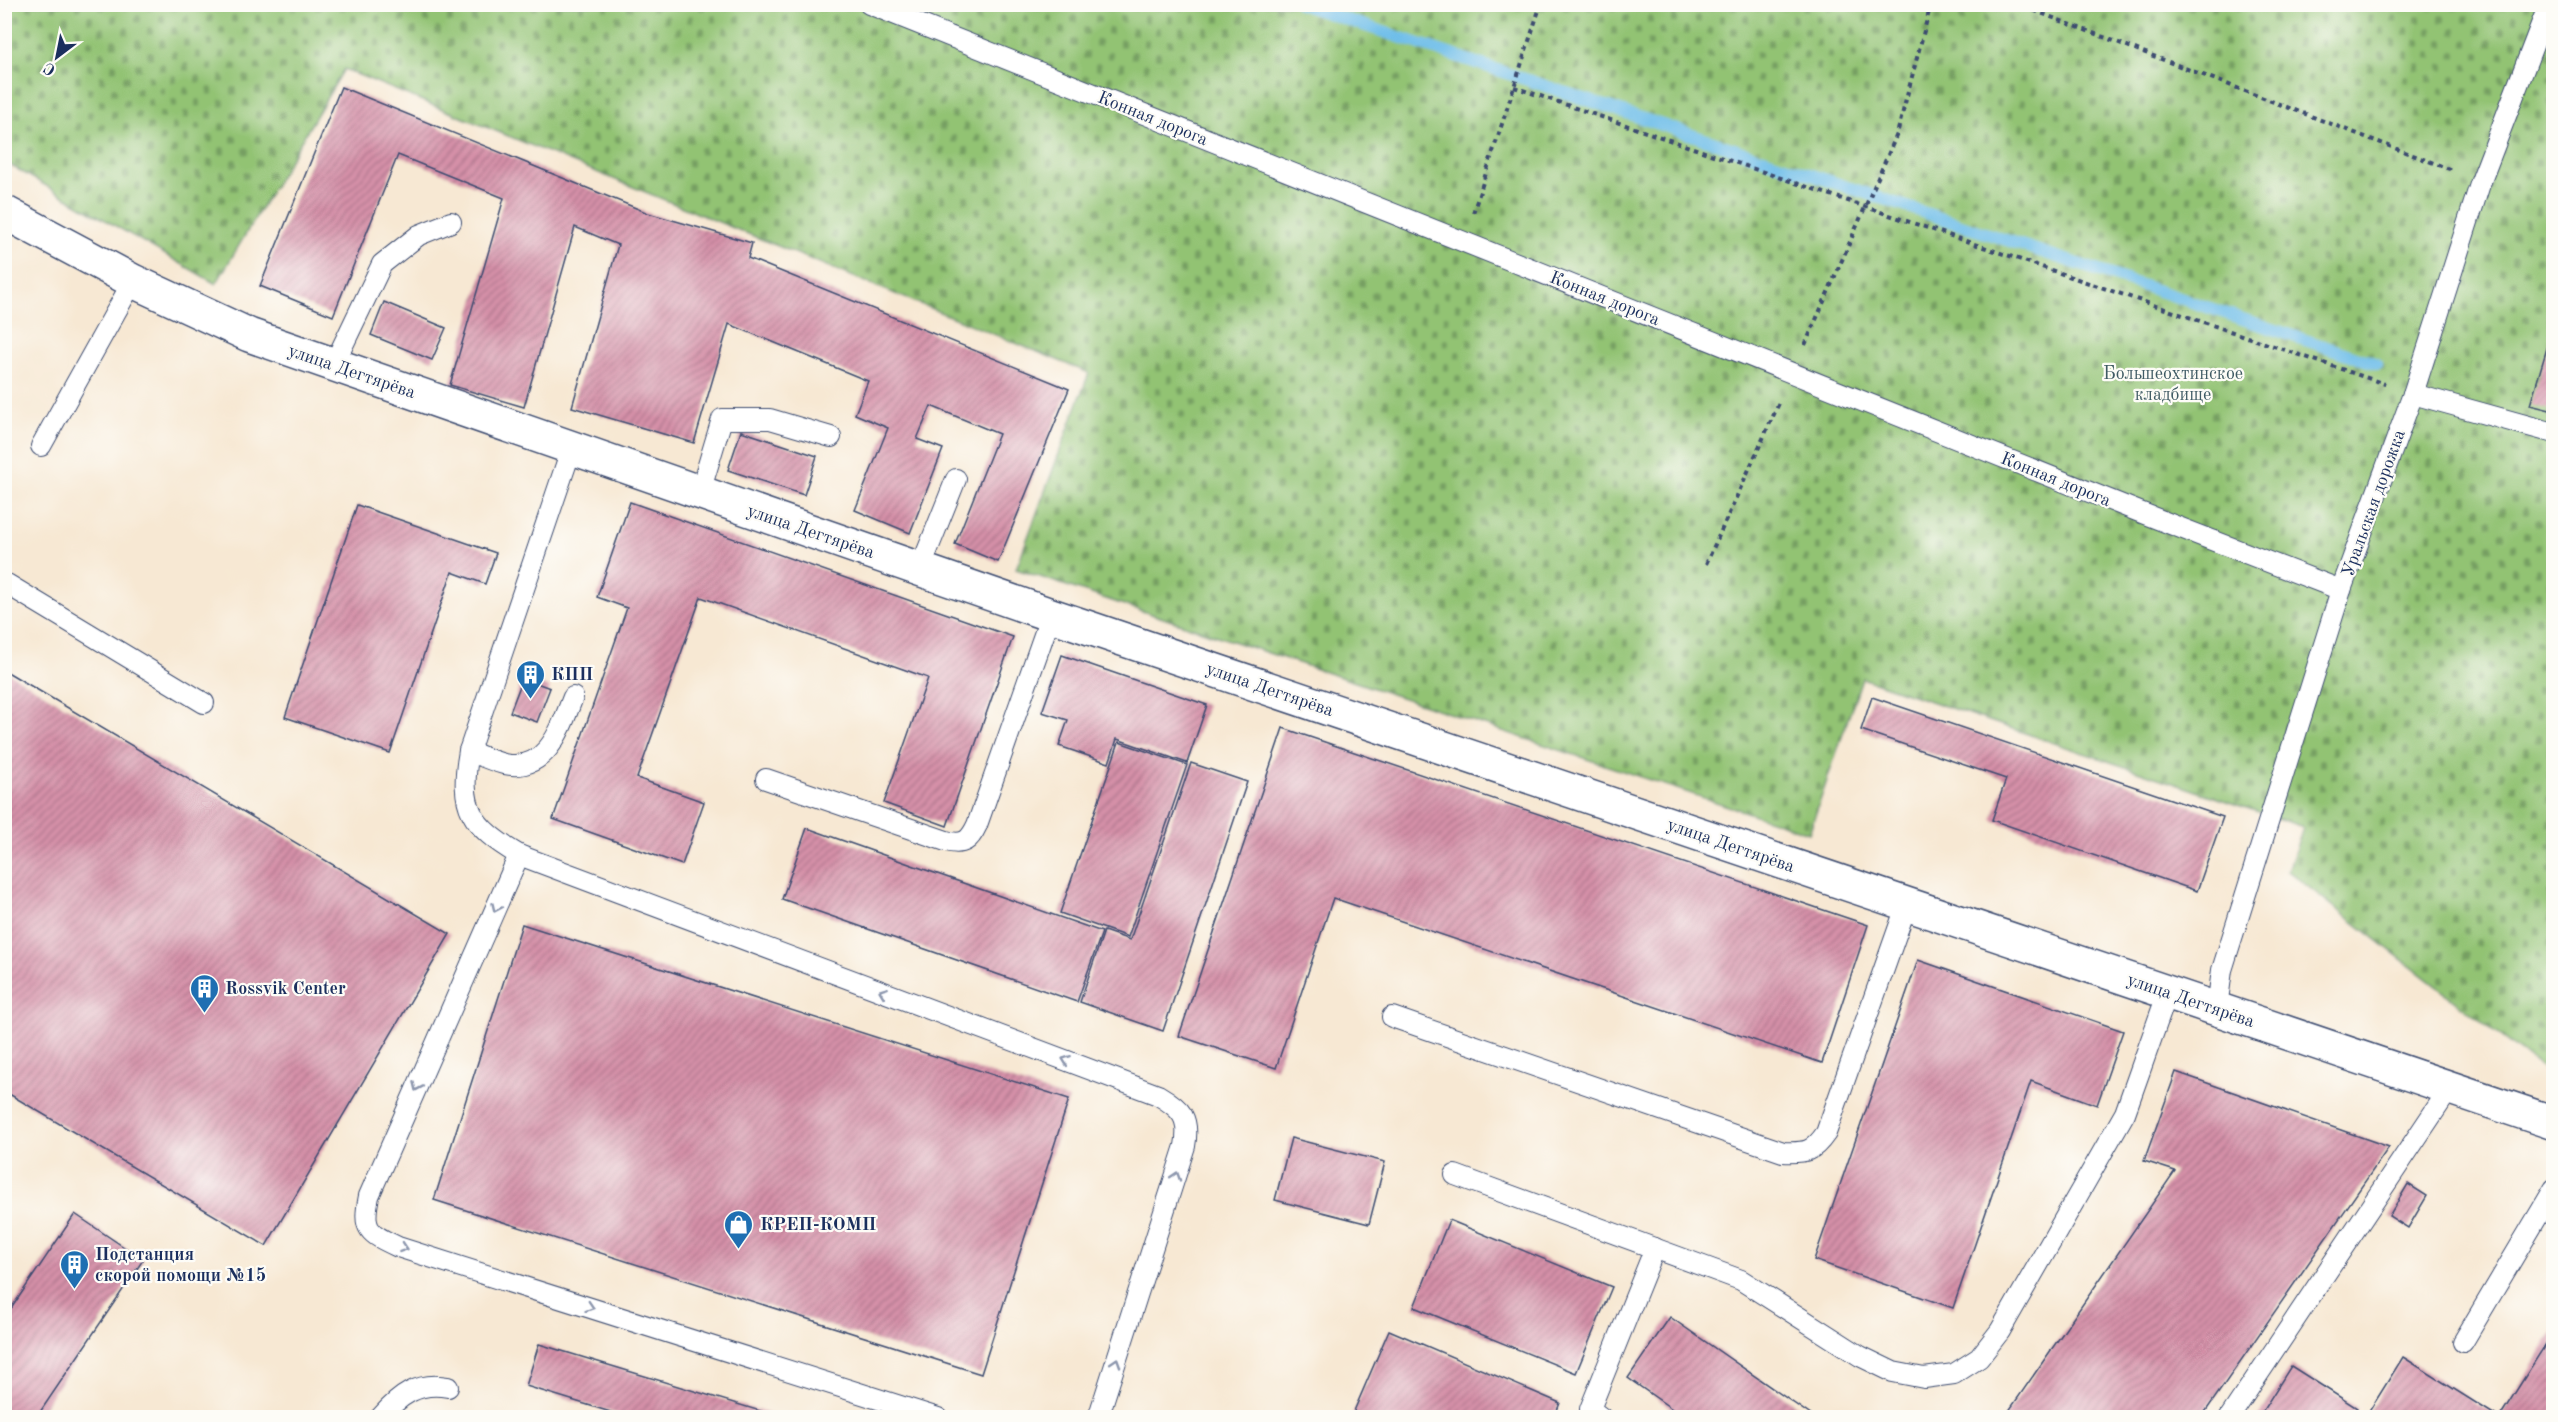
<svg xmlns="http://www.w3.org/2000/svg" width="2558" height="1422" viewBox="0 0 2558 1422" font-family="'Old Standard TT',serif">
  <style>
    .cemetery { fill: url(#cemetery-stones); stroke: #567968; stroke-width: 1.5 }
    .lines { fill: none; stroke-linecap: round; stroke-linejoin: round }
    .stream { stroke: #6ebee9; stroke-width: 12 }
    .building { fill: url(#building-hatch) }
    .lane-casing { stroke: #3c4b70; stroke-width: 22 }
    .street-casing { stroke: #3c4b70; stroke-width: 36 }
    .path { stroke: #3c4b70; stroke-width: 4; stroke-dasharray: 4.5 4.5; stroke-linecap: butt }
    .lane { stroke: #fff; stroke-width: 20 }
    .street { stroke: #fff; stroke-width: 33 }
    .oneway { stroke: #8d97ae }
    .labels { text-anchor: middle; stroke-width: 4.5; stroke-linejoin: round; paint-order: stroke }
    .street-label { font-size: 18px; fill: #1b2f5e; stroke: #fdfcf7 }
    .park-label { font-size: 18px; fill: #3f5b64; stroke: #fdfcf7 }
    .poi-label { font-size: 18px; font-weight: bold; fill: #1b2f5e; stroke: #fdfcf7; text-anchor: start }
  </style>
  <defs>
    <pattern id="cemetery-stones" width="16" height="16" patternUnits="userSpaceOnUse" patternTransform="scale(1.5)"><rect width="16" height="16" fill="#92c373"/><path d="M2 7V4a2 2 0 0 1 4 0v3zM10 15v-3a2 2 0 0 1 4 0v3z" fill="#769f62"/></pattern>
    <pattern id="building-hatch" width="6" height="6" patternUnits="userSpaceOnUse" patternTransform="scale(1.5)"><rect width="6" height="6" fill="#d590a8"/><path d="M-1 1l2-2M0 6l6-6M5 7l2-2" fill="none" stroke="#ac768c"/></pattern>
  </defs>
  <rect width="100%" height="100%" fill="#fdfcf7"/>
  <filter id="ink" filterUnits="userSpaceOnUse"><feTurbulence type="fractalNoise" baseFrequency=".0167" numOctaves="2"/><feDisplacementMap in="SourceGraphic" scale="12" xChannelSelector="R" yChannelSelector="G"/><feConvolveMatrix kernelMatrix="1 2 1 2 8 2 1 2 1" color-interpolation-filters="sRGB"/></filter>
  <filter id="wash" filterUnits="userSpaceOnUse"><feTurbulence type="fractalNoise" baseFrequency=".008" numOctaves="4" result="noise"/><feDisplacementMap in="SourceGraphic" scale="24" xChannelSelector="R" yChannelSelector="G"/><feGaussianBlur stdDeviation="1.35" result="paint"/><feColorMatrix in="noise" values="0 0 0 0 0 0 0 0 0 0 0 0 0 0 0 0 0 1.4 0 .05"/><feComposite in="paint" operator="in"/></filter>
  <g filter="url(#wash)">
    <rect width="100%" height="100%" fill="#f7e8d3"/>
    <path class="cemetery" d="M5,5h2548v1072l-265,-206 15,-44 -441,-149 -53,155 -793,-264 73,-196 -745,-304 -128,215 -211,-122z"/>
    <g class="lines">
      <path class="stream" d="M1300,4l1077,360"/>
    </g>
    <g id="blocks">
      <g class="building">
        <path d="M341,87l307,126 104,30 -4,15 321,131 -71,173 -43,-18 44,-110 -68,-28 -14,33 26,10 -33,84 -55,-23 33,-82 -33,-14 13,-33 -139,-57 -35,119 -122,-36 46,-162 -43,-18 -51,180 -74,-22 54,-187 -106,-43 -65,161 -73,-30z"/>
        <path d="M384,302l62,26 -14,32 -61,-25z"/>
        <path d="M2553,328h1v83l-24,-6z"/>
        <path d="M741,431l76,25 -13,39 -76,-25z"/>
        <path d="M630,502l383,135 -66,189 -63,-23 44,-125 -227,-81 -64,181 67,24 -22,63 -129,-46 74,-211 -30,-11z"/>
        <path d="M357,505l139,48 -11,31 -33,-12 -62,181 -105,-36z"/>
        <path d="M1062,655l145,50 -20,58 -70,-24 -8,24 -50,-17 9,-26 -26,-8z"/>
        <path d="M4,670l446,264 -184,312 -262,-155z"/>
        <path d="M523,678l27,10 -13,34 -27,-10z"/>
        <path d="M1872,697l351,120 -26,74 -205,-71 14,-41 -145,-49z"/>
        <path d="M1283,728l585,197 -46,138 -489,-165 -57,170 -97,-32z"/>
        <path d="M1119,742l68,23 -59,172 -68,-24z"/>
        <path d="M1191,763l56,19 -84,249 -83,-29 24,-71 26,9z"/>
        <path d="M807,828l295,104 -25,70 -295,-103z"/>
        <path d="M522,924l547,175 -88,275 -547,-174z"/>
        <path d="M1918,960l205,71 -26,74 -66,-24 -78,227 -139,-48z"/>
        <path d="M2176,1072l213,75 -188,271h-197l171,-247 -31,-10z"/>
        <path d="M1291,1138l94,24 -16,62 -94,-24z"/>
        <path d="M2408,1184l19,12 -19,32 -19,-12z"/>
        <path d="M75,1214l68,46 -107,158h-32v-99z"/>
        <path d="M1449,1220l163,67 -36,86 -162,-66z"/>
        <path d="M1670,1317l145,101h-130l-57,-40z"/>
        <path d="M1389,1330l171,73 -6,15h-203z"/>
        <path d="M2554,1331v87h-50l-3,-3z"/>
        <path d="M539,1344l241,73v1h-150l-104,-32z"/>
        <path d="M2403,1357l97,61h-135z"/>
        <path d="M2291,1366l66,42 -7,10h-92z"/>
      </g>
    </g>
  </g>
  <g filter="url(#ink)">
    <use href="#blocks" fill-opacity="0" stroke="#3c4b70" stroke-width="1.5"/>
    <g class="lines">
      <defs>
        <g id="lane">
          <path d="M869,4l1268,507 204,79"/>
          <path d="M334,364l48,-100 37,-29 32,-13"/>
          <path d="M2413,394l141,39"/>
          <path d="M41,446l92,-165"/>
          <path d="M572,447l-103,304c12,5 23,10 35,13 43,9 57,-36 69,-67"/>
          <path d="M700,492l22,-73h48l61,18"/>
          <path d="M920,569l36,-90"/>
          <path d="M7,584l197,119"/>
          <path d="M469,751c-10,56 1,75 50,104l639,240c24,14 32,23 27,51l-87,272"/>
          <path d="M766,779l180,62c18,5 24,-1 31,-16l74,-210"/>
          <path d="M519,855l-150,341c-7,34 -1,37 29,51l540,171"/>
          <path d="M2217,1008l5,-38 119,-380 72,-196 68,-213 68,-177"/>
          <path d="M1392,1017l391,135c23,1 30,0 43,-19l81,-229"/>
          <path d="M1455,1175l286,105 119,76 33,16 31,6 30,-4 25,-16 21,-27 125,-218 43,-121"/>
          <path d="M2463,1342l91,-153"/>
          <path d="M380,1418c19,-22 38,-37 68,-31"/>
          <path d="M1602,1418l-12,-9 65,-161"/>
          <path d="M2229,1418l221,-330"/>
        </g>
        <path id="street" d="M4,212l129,69 116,54 802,280 1503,508"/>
      </defs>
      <use href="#lane" class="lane-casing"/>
      <use href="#street" class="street-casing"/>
      <g class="path">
        <path d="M2017,4l435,166"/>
        <path d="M1514,87l871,297"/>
        <path d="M1473,213l68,-209"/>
        <path d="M1805,345l92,-211 34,-130"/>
        <path d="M1706,564l74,-163"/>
      </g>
      <use href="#lane" class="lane"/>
      <use href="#street" class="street"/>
    </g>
    <defs><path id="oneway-chevron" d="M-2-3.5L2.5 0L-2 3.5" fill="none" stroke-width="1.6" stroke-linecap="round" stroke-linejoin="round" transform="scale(1.5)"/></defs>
    <g class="oneway">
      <use href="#oneway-chevron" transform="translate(496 908) rotate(114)"/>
      <use href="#oneway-chevron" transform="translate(883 992) rotate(-159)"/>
      <use href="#oneway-chevron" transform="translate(1066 1060) rotate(-159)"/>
      <use href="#oneway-chevron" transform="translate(417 1087) rotate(114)"/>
      <use href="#oneway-chevron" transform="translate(1176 1176) rotate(-72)"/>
      <use href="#oneway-chevron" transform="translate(404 1248) rotate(19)"/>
      <use href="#oneway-chevron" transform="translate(590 1307) rotate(18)"/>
      <use href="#oneway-chevron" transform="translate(1116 1362) rotate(-72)"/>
    </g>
  </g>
  <defs>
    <symbol id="building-pin" viewBox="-11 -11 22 30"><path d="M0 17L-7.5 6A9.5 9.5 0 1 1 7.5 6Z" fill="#1f6fb2" stroke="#fdfcf7"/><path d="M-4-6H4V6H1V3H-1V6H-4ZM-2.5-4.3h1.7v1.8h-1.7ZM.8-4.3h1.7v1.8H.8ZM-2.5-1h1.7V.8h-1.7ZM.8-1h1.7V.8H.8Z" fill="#fff"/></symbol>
    <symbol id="shop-pin" viewBox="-11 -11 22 30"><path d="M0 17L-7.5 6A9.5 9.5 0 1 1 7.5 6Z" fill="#1f6fb2" stroke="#fdfcf7"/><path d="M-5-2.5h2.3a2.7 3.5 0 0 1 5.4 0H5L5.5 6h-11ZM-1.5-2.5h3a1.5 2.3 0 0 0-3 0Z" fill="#fff"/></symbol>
  </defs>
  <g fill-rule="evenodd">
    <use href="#building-pin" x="514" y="658" width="33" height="45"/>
    <use href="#building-pin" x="188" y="972" width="33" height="45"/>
    <use href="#shop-pin" x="722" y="1208" width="33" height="45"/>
    <use href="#building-pin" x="58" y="1248" width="33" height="45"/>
  </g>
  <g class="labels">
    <g class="street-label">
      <text transform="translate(1153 118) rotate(22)" y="6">Конная дорога</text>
      <text transform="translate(1605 298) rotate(22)" y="6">Конная дорога</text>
      <text transform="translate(352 371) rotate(19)" y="6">улица Дегтярёва</text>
      <text transform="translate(2056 479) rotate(22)" y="6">Конная дорога</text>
      <text transform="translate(2373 503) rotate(-70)" y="6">Уральская дорожка</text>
      <text transform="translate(811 531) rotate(19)" y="6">улица Дегтярёва</text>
      <text transform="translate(1270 689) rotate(19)" y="6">улица Дегтярёва</text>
      <text transform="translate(1731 845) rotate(19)" y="6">улица Дегтярёва</text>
      <text transform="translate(2191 1000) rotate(19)" y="6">улица Дегтярёва</text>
    </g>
    <g class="park-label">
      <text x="2173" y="379">Большеохтинское<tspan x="2173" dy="21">кладбище</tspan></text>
    </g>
    <g class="poi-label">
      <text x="551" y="680">КПП</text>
      <text x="225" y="994">Rossvik Center</text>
      <text x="760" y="1230">КРЕП-КОМП</text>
      <text x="95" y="1260">Подстанция<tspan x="95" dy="21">скорой помощи №15</tspan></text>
    </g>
  </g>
  <rect width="2558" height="1422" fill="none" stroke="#fdfcf7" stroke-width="24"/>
  <g transform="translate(57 57) rotate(212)" stroke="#fdfcf7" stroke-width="4.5" paint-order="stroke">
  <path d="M0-4.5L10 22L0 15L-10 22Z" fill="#1b2f5e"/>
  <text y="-9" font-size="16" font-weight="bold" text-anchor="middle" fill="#1b2f5e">С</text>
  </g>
</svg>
